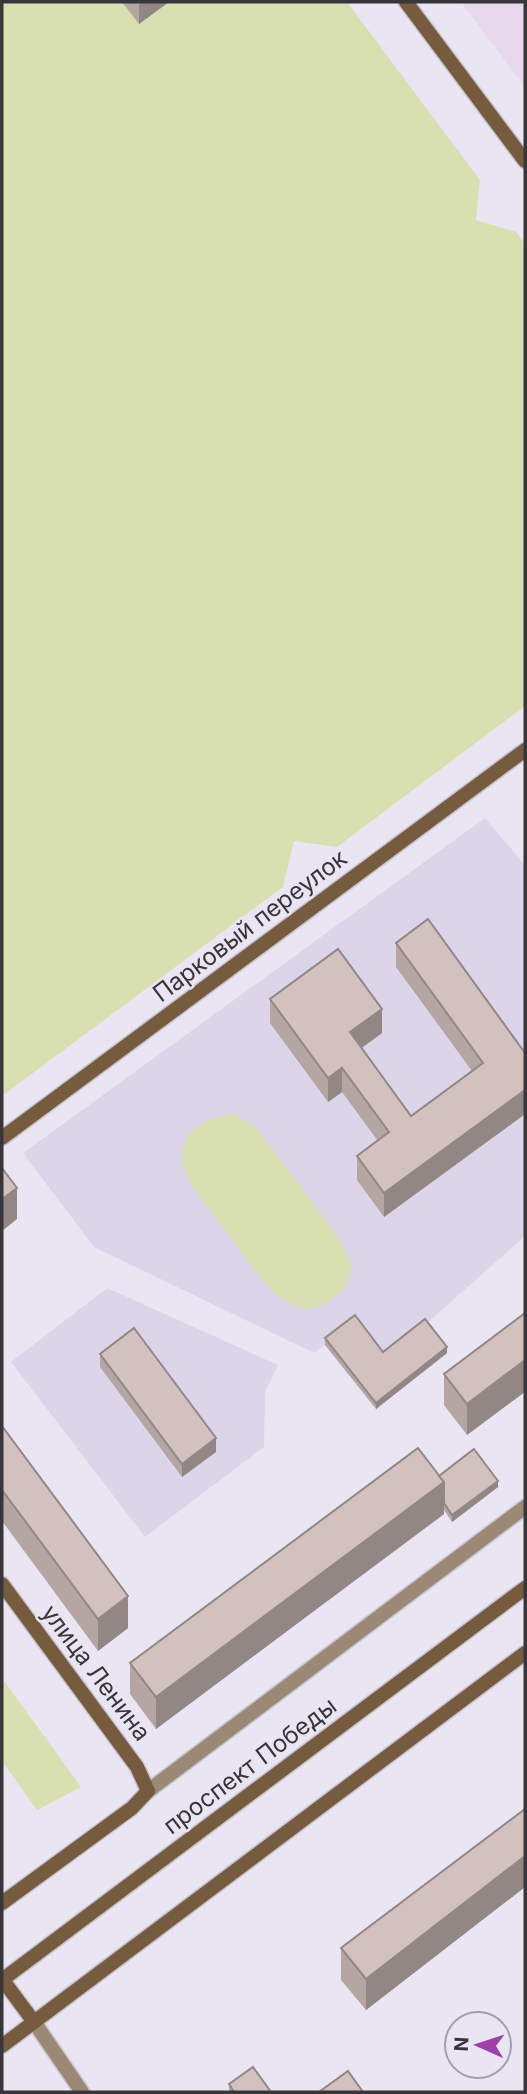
<svg xmlns="http://www.w3.org/2000/svg" width="527" height="2094" viewBox="0 0 527 2094" font-family="Inter,sans-serif">
  <style>
    .commercial { fill: #e7d8eb }
    .built { fill: #dcd5e9 }
    .green { fill: #d8e0b2 }
    .lines { fill: none; stroke-linecap: round; stroke-linejoin: round }
    .street-casing { stroke: #c6c2ce; stroke-width: 17 }
    .secondary-casing { stroke: #c6c2ce; stroke-width: 17 }
    .street { stroke: #9c8975; stroke-width: 14 }
    .secondary { stroke: #765b3e; stroke-width: 14 }
    .wall { fill: #b5a6a3 }
    .shaded-wall { fill: #938785 }
    .building { fill: #d2c1be; stroke: #938785; stroke-width: 2 }
    .labels { text-anchor: middle; stroke-width: 5; stroke-linejoin: round; paint-order: stroke }
    .street-label { font-size: 24px; fill: #38363b; stroke: #eae5f3 }
  </style>
  <rect width="100%" height="100%" fill="#eae5f3"/>
  <path class="commercial" d="M461,2h64v85z"/>
  <g class="built">
    <path d="M485,818l40,47v371l-100,89 -42,33 -28,-36 -41,31 -220,-106 -71,-94z"/>
    <path d="M107,1288l171,77 -13,27 -1,55 -119,90 -134,-175z"/>
  </g>
  <g class="green">
    <path d="M2,2h345l133,178 -4,40 40,12 9,12v462l-188,141 -43,-6 -11,46 -281,209z"/>
    <path d="M234,1114l22,13 84,113 12,27c-6,19 -7,23 -24,34 -39,29 -76,-35 -96,-62 -15,-21 -54,-61 -50,-87 5,-28 29,-35 52,-38z"/>
    <path d="M2,1678l79,109 -44,23 -35,-49z"/>
  </g>
  <g class="lines">
    <defs>
      <g id="street">
        <path d="M148,1791l377,-284"/>
        <path d="M34,2022l48,70"/>
      </g>
      <g id="secondary">
        <path d="M406,2l119,159"/>
        <path d="M2,1138l523,-388"/>
        <path d="M2,1584l135,183 11,24 -16,17 -130,95"/>
        <path d="M2,1979l32,43"/>
        <path d="M2,1980l523,-392"/>
        <path d="M2,2046l523,-393"/>
      </g>
    </defs>
    <use href="#street" class="street-casing"/>
    <use href="#secondary" class="secondary-casing"/>
    <use href="#street" class="street"/>
    <use href="#secondary" class="secondary"/>
  </g>
  <g class="wall">
    <path d="M122,2h47l-30,22z"/>
    <path d="M396,943l129,110v61l-141,103 -27,-37v-24l21,-15 -36,-49 -14,10 -58,-79v-24l112,34 -20,15 49,68 61,-45 -76,-104z"/>
    <path d="M525,1313l-58,122 -23,-30v-31z"/>
    <path d="M325,1338l58,14 64,1 -71,56 -51,-64z"/>
    <path d="M100,1354l116,98 -34,25 -82,-110z"/>
    <path d="M2,1426l126,202 -30,23 -96,-130z"/>
    <path d="M439,1476l59,11 -46,35 -8,-12v4l-288,215 -26,-35v-31z"/>
    <path d="M525,1809v78l-159,123 -25,-30v-32z"/>
    <path d="M229,2084l42,8h-42z"/>
  </g>
  <g class="shaded-wall">
    <path d="M139,2h30l-30,22z"/>
    <path d="M382,1009v24l-32,23v-24z"/>
    <path d="M342,1068v24l-14,10v-24z"/>
    <path d="M525,1090v24l-141,103v-24z"/>
    <path d="M17,1188v31l-15,12v-32z"/>
    <path d="M447,1347v6l-71,56v-6z"/>
    <path d="M525,1360v32l-58,43v-31z"/>
    <path d="M216,1438v14l-34,25v-13z"/>
    <path d="M498,1481v6l-46,35v-7z"/>
    <path d="M444,1482v32l-288,215v-32z"/>
    <path d="M128,1596v32l-30,23v-32z"/>
    <path d="M525,1856v31l-159,123v-31z"/>
  </g>
  <g class="building">
    <path d="M428,919l97,134v37l-141,103 -27,-37 32,-24 -47,-64 -14,10 -58,-79 68,-50 44,60 -32,23 61,84 72,-53 -87,-120z"/>
    <path d="M2,1168l15,20 -15,11z"/>
    <path d="M525,1313v47l-58,44 -23,-30z"/>
    <path d="M355,1315l28,37 42,-33 22,28 -71,56 -51,-65z"/>
    <path d="M134,1328l82,110 -34,26 -82,-110z"/>
    <path d="M2,1426l126,170 -30,23 -96,-129z"/>
    <path d="M418,1448l26,34 -288,215 -26,-34z"/>
    <path d="M474,1449l24,32 -46,34 -8,-12v-21l-5,-6z"/>
    <path d="M525,1809v47l-159,123 -25,-31z"/>
    <path d="M253,2067l18,25h-37l-5,-8z"/>
    <path d="M348,2071l15,21h-44z"/>
  </g>
  <g class="labels">
    <g class="street-label">
      <text transform="translate(250 926) rotate(-37)" y="8">Парковый переулок</text>
      <text transform="translate(96 1673) rotate(53)" y="8">улица Ленина</text>
      <text transform="translate(250 1766) rotate(-37)" y="8">проспект Победы</text>
    </g>
  </g>
  <rect width="527" height="2094" fill="none" stroke="#38363b" stroke-width="7"/>
  <g transform="translate(478 2045) rotate(273)"><circle r="33" fill="#eae5f3" stroke="#a39fa9" stroke-width="2"/>
  <path d="M0-5L12 26L0 18L-12 26Z" fill="#9e40a9"/>
  <text y="-10" font-size="19" font-weight="bold" text-anchor="middle" fill="#38363b">N</text>
  </g>
</svg>
